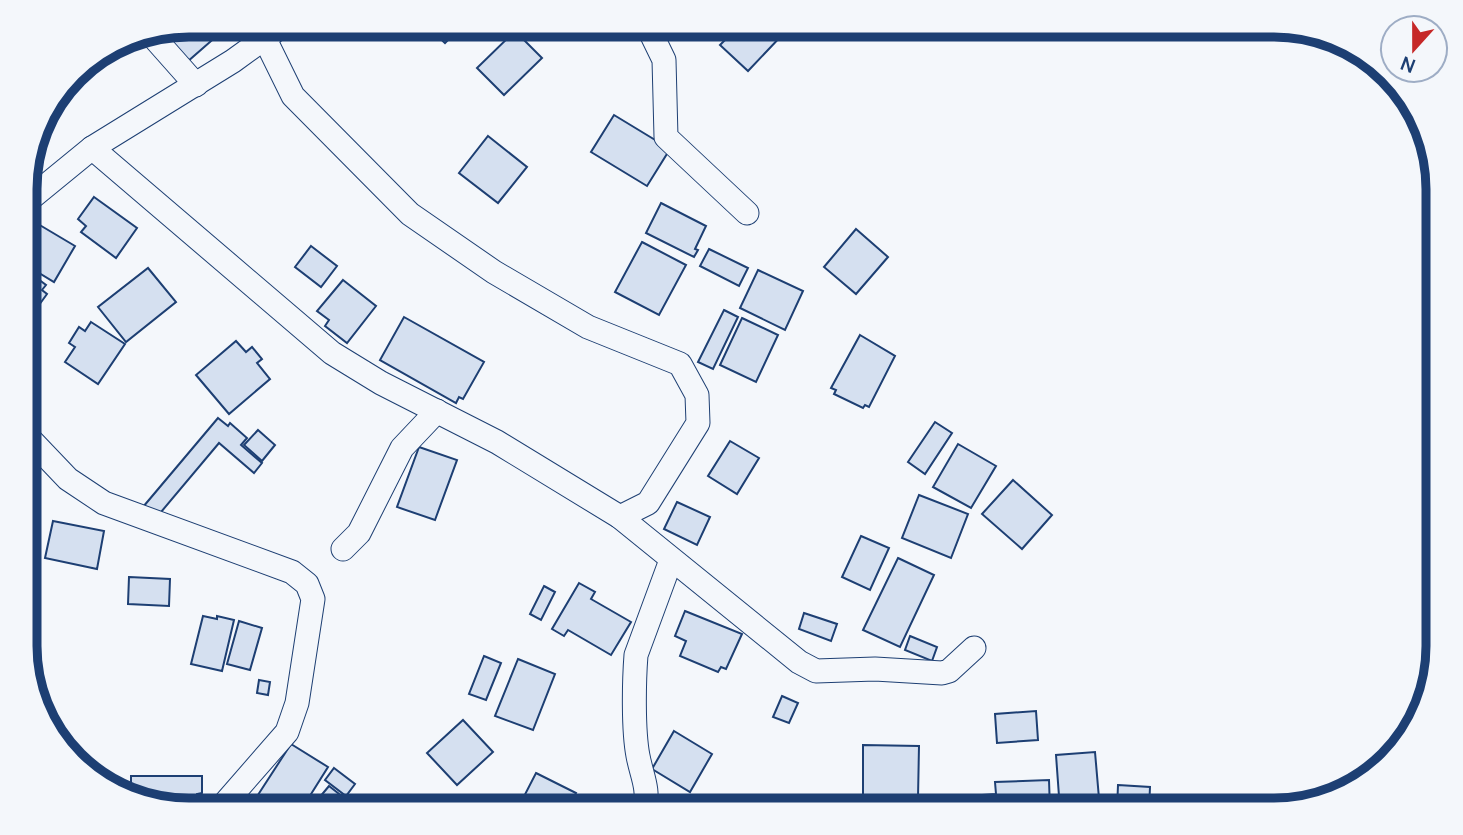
<svg xmlns="http://www.w3.org/2000/svg" width="1463" height="835" viewBox="0 0 1463 835" font-family="Manrope,sans-serif">
  <style>
    .building { fill: #d5e0f0; stroke: #1d3f73; stroke-width: 2 }
    .lines { fill: none; stroke-linecap: round; stroke-linejoin: round }
    .minor-casing { stroke: #1d3f73; stroke-width: 25 }
    .minor { stroke: #f4f7fb; stroke-width: 23 }
    .rim { fill: none; stroke: #1d3f73; stroke-width: 9 }
  </style>
  <rect width="100%" height="100%" fill="#f4f7fb"/>
  <g class="building">
    <path d="M189,24l20,1 9,10 -31,27 -27,-32z"/>
    <path d="M426,25h37l-18,18z"/>
    <path d="M740,25h35l9,8 -36,38 -28,-26z"/>
    <path d="M515,31l27,27 -38,37 -27,-27z"/>
    <path d="M614,115l56,34 -23,37 -56,-34z"/>
    <path d="M488,136l39,31 -29,36 -39,-30z"/>
    <path d="M94,197l43,31 -21,30 -35,-26 5,-6 -8,-7z"/>
    <path d="M661,203l45,23 -11,23 3,1 -4,7 -48,-24z"/>
    <path d="M38,224l37,22 -21,36 -28,-17v-21z"/>
    <path d="M856,229l32,28 -32,37 -32,-27z"/>
    <path d="M642,242l44,23 -27,50 -44,-23z"/>
    <path d="M311,246l26,20 -16,21 -26,-20z"/>
    <path d="M709,249l39,19 -9,18 -39,-20z"/>
    <path d="M148,268l28,34 -50,40 -28,-35z"/>
    <path d="M26,270l20,15 -4,5 5,4 -21,29z"/>
    <path d="M758,270l45,21 -18,39 -45,-22z"/>
    <path d="M343,280l33,26 -29,37 -22,-17 4,-6 -12,-9z"/>
    <path d="M724,310l14,7 -25,52 -15,-7z"/>
    <path d="M404,317l80,45 -21,37 -4,-2 -3,6 -76,-43z"/>
    <path d="M742,318l36,17 -22,47 -36,-17z"/>
    <path d="M91,322l34,22 -27,40 -33,-22 10,-15 -6,-4 10,-16 6,4z"/>
    <path d="M860,335l35,21 -26,51 -4,-2 -2,3 -29,-14 2,-4 -5,-2z"/>
    <path d="M236,341l10,11 6,-5 10,12 -5,4 13,16 -41,35 -33,-39z"/>
    <path d="M218,418l10,8 2,-3 17,15 -6,7 21,18 -8,10 -35,-30 -63,75 -13,-11z"/>
    <path d="M935,422l17,11 -27,41 -17,-12z"/>
    <path d="M258,430l17,15 -13,16 -18,-16z"/>
    <path d="M730,441l29,17 -22,36 -29,-18z"/>
    <path d="M958,444l38,22 -25,42 -38,-21z"/>
    <path d="M419,447l38,13 -22,60 -38,-13z"/>
    <path d="M1013,480l39,35 -30,34 -40,-35z"/>
    <path d="M919,495l49,19 -17,44 -49,-20z"/>
    <path d="M677,502l33,15 -13,28 -33,-16z"/>
    <path d="M53,521l51,10 -7,38 -52,-11z"/>
    <path d="M861,536l28,12 -19,42 -28,-13z"/>
    <path d="M898,558l36,17 -34,72 -37,-17z"/>
    <path d="M129,577l41,2 -1,27 -41,-2z"/>
    <path d="M579,583l16,9 -4,7 40,23 -20,33 -43,-25 -4,6 -12,-7z"/>
    <path d="M544,586l11,6 -14,28 -11,-6z"/>
    <path d="M685,611l57,23 -16,35 -5,-2 -3,5 -38,-16 6,-15 -11,-5z"/>
    <path d="M26,612l13,5 -10,30 -3,-1z"/>
    <path d="M804,613l33,11 -6,17 -32,-12z"/>
    <path d="M203,616l14,3v-3l17,4 -12,51 -31,-7z"/>
    <path d="M239,621l23,7 -12,42 -23,-6z"/>
    <path d="M910,636l27,11 -5,14 -27,-11z"/>
    <path d="M484,656l17,7 -15,37 -17,-6z"/>
    <path d="M518,659l37,15 -22,56 -38,-14z"/>
    <path d="M259,680l11,2 -2,13 -11,-2z"/>
    <path d="M1419,683h11l-8,26h-5z"/>
    <path d="M782,696l16,7 -9,20 -16,-6z"/>
    <path d="M1036,711l2,29 -41,3 -2,-29z"/>
    <path d="M463,720l30,32 -36,33 -30,-32z"/>
    <path d="M674,731l38,23 -22,38 -38,-23z"/>
    <path d="M291,744l37,23 -27,43h-33l-14,-9z"/>
    <path d="M863,745l56,1 -1,52 -55,-2z"/>
    <path d="M1095,752l5,58h-40l-4,-55z"/>
    <path d="M334,768l21,16 -9,12 -21,-16z"/>
    <path d="M536,773l40,20 -9,17h-50z"/>
    <path d="M131,776h71v17l-5,1v15h-16l-32,-9v-8h-18z"/>
    <path d="M1049,780l1,30h-66l-1,-15 13,-1 -1,-12z"/>
    <path d="M1118,785l32,2 -1,23h-32z"/>
    <path d="M329,786l19,15 -7,9h-32z"/>
  </g>
  <g class="lines">
    <defs>
      <g id="minor">
        <path d="M647,25l17,35 2,77 81,76"/>
        <path d="M149,32l47,53"/>
        <path d="M264,37l29,59 117,118 84,58 94,55 92,37 17,31 1,28 -50,80 -28,14"/>
        <path d="M92,148l240,205 49,30 116,59 123,75 179,145 17,9 59,-2 67,4 7,-2 25,-23"/>
        <path d="M26,202l66,-54 141,-87 50,-36"/>
        <path d="M26,435l42,44 36,24 188,69 15,12 6,15 -16,104 -10,29 -68,78"/>
        <path d="M343,549l16,-16 43,-85 35,-37"/>
        <path d="M645,810c4,-23 -3,-33 -7,-54 -5,-26 -4,-75 -2,-101l35,-95"/>
      </g>
    </defs>
    <use href="#minor" class="minor-casing"/>
    <use href="#minor" class="minor"/>
  </g>
  <path d="M0 0H1463V835H0ZM189 37H1274A152 152 0 0 1 1426 189V646A152 152 0 0 1 1274 798H189A152 152 0 0 1 37 646V189A152 152 0 0 1 189 37Z" fill="#f4f7fb" fill-rule="evenodd"/>
  <path class="rim" d="M189 37H1274A152 152 0 0 1 1426 189V646A152 152 0 0 1 1274 798H189A152 152 0 0 1 37 646V189A152 152 0 0 1 189 37Z"/>
  <g transform="translate(1414 49) rotate(201)"><circle r="33" fill="#f4f7fb" stroke="#9eadc5" stroke-width="2"/>
  <path d="M0-5L12 26L0 18L-12 26Z" fill="#c62828"/>
  <text y="-10" font-size="19" font-weight="bold" text-anchor="middle" fill="#1d3f73">N</text>
  </g>
</svg>
